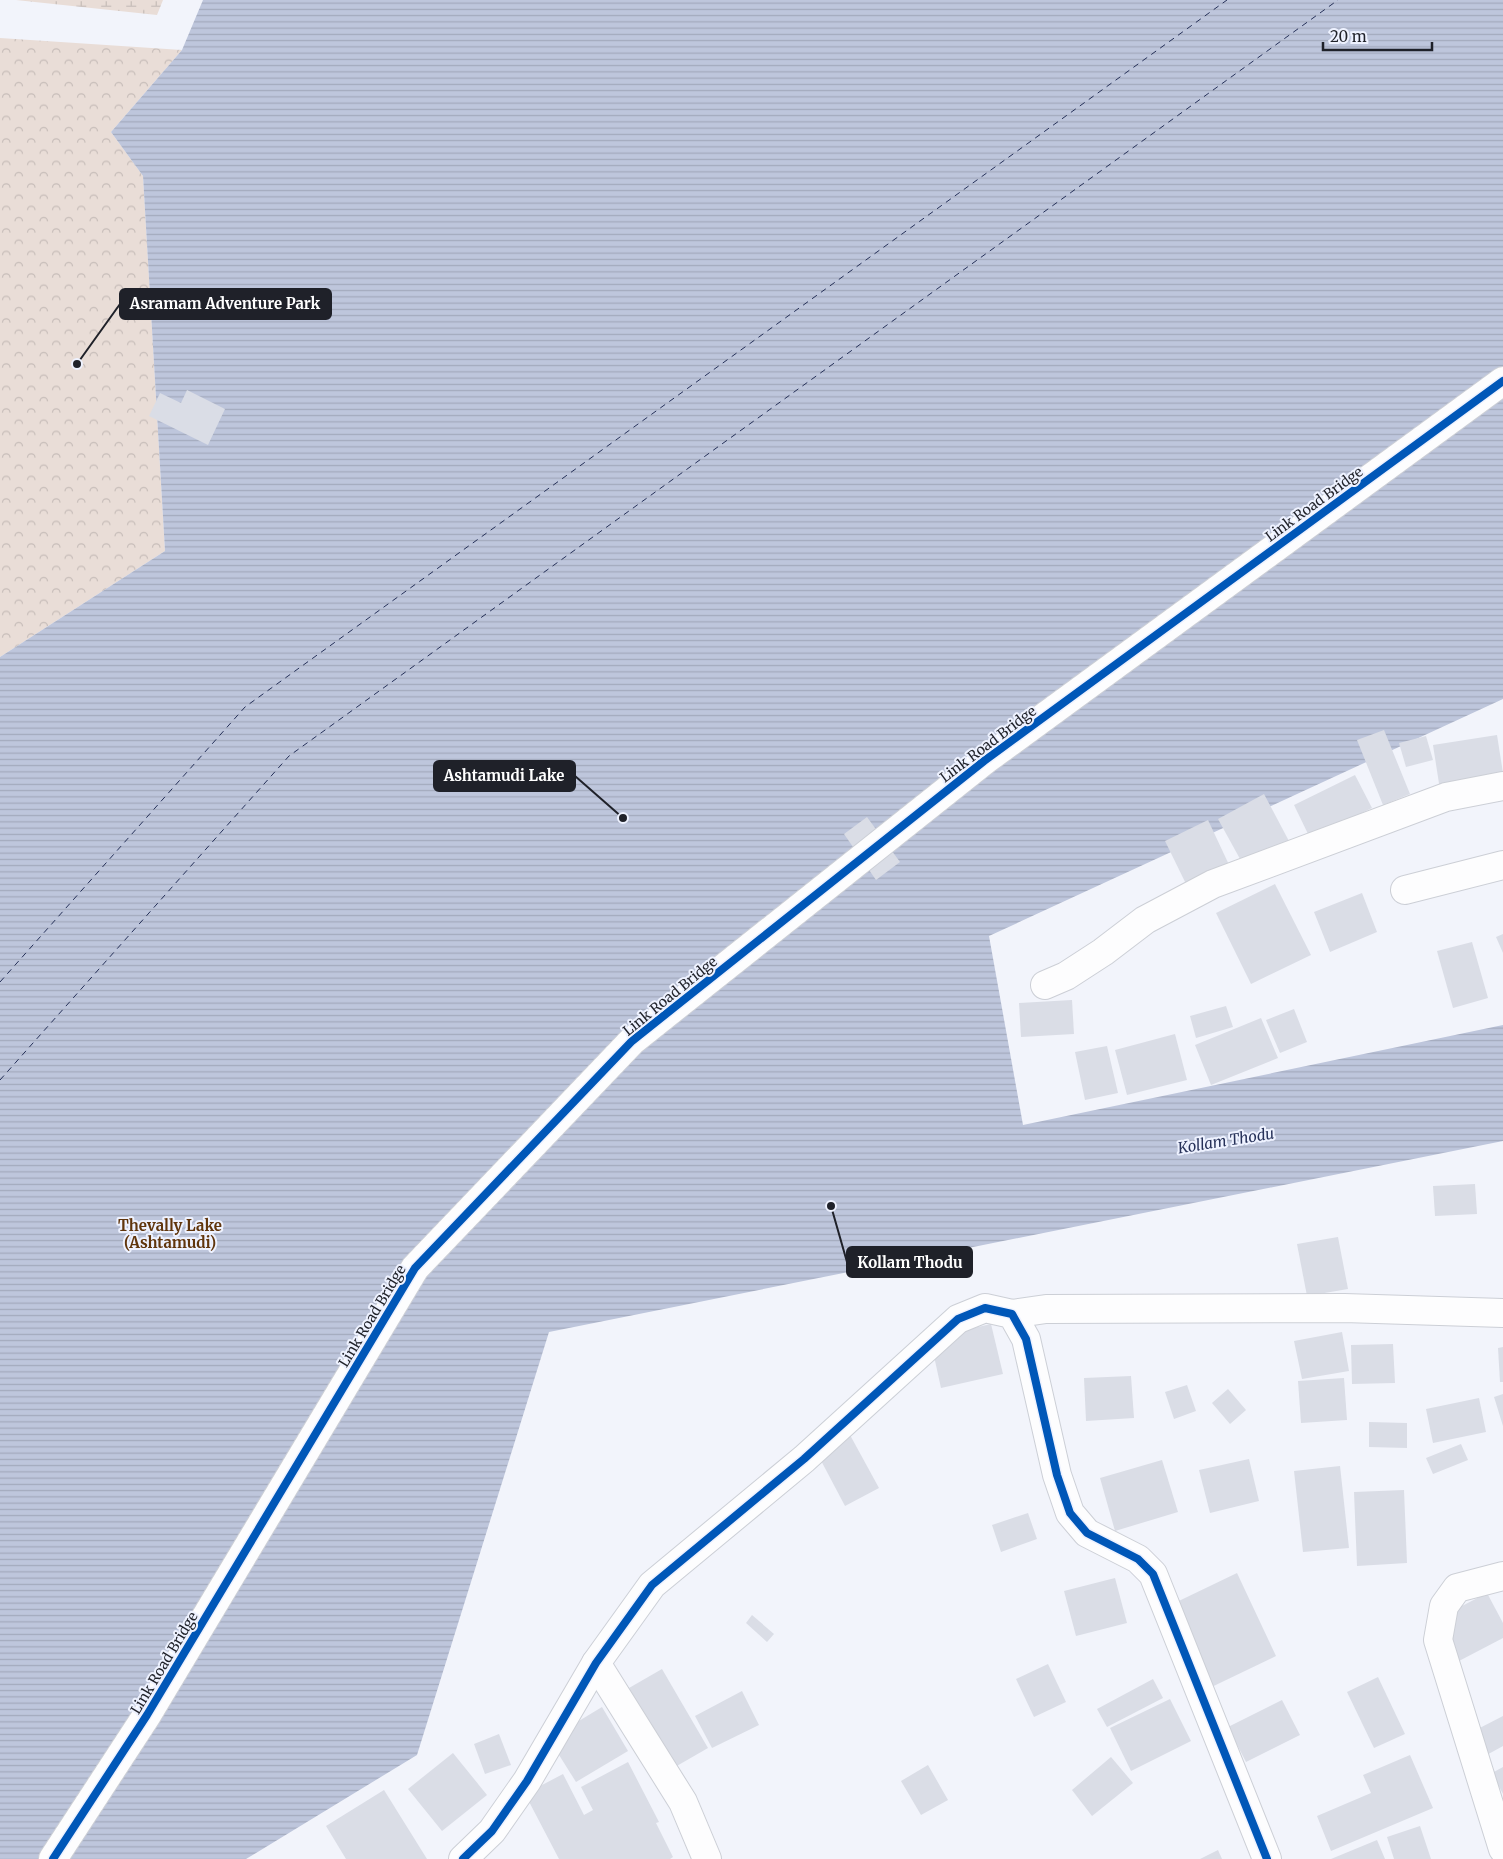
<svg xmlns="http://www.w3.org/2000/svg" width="1503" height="1859" viewBox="0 0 1503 1859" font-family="Merriweather,serif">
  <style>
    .forest { fill: url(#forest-crowns) }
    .wetland { fill: url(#wetland-marsh) }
    .water { fill: url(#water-rules) }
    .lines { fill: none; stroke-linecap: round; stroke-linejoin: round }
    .ferry { stroke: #263159; stroke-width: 1; stroke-dasharray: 6 5; stroke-linecap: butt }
    .building { fill: #dadde6 }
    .minor-casing { stroke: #cccfd6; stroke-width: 30 }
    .minor { stroke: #fdfdfe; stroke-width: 28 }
    .cycleway-casing { stroke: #eef2ff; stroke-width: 11 }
    .cycleway { stroke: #0057b8; stroke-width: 8 }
    .labels { text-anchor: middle; stroke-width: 4; stroke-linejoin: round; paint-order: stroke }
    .street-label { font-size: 14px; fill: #1f2129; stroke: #eef2ff }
    .water-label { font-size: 15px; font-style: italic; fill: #263159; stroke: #eef2ff }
    .neighbourhood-label { font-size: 15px; font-weight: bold; fill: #60350c; stroke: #eef2ff }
    .leader { fill: none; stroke: #1f2129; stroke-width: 2 }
    .callout-dot { fill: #1f2129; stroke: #eef2ff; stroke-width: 2 }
    .callout { fill: #1f2129; stroke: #1f2129; stroke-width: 2 }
    .callout-label { font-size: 15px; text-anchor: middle; font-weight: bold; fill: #fff }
  </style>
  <defs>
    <pattern id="forest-crowns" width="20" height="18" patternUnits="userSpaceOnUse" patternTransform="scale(1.25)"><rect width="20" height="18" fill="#e9ddd7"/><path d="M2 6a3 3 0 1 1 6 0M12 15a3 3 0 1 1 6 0" fill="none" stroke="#c7bdb9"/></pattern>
    <pattern id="wetland-marsh" width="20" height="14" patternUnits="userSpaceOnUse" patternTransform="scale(1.25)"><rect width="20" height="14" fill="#e9ddd7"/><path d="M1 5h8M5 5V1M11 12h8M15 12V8" fill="none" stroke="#c7bdb9"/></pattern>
    <pattern id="water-rules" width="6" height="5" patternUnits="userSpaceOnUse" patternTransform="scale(1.25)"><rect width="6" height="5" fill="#bec6dc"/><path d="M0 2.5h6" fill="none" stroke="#a3aabd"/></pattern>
  </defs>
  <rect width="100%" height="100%" fill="#f2f4fb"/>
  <path class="forest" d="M0,38l182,12 -71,82 32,44 22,375 -165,106z"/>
  <path class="wetland" d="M16,0h147l-6,15z"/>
  <path class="water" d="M203,0h1300v699l-514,237 34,189 480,-100v116l-954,191 -132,423 -171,104h-246v-1202l165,-106 -22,-375 -32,-44 71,-82z"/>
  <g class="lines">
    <g class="ferry">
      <path d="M0,982l245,-275 982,-707"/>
      <path d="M0,1080l289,-324 1049,-756"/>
    </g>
  </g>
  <g class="building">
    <path d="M187,390l38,19 -17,36 -59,-29 11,-23 21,10z"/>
    <path d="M1384,730l26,64 -27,11 -26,-65z"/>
    <path d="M1497,735l6,38 -63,17 -7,-45z"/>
    <path d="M1426,736l7,24 -27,7 -7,-24z"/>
    <path d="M1355,775l17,33 -62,30 -16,-33z"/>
    <path d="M1264,794l26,49 -45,25 -27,-49z"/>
    <path d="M867,817l33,45 -24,18 -32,-46z"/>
    <path d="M1208,820l23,49 -42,21 -24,-49z"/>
    <path d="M1275,884l36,71 -60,29 -35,-71z"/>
    <path d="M1362,893l15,39 -47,20 -16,-40z"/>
    <path d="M1503,934v19l-7,-16z"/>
    <path d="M1472,942l16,56 -35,10 -16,-57z"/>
    <path d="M1072,1000l2,34 -53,3 -2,-34z"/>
    <path d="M1226,1006l7,21 -37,11 -6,-22z"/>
    <path d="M1294,1009l13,33 -27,11 -14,-33z"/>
    <path d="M1261,1018l17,40 -67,27 -16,-40z"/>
    <path d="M1175,1034l12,46 -60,15 -12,-45z"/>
    <path d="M1107,1046l11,47 -33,7 -10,-48z"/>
    <path d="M1475,1184l2,30 -42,2 -2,-30z"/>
    <path d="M1338,1237l10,52 -41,7 -10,-52z"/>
    <path d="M991,1324l12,50 -62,14 -11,-50z"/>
    <path d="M1342,1332l7,39 -47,8 -8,-38z"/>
    <path d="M1393,1344l2,39 -43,1 -1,-39z"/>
    <path d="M1503,1347v35h-3l-2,-34z"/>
    <path d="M1131,1376l3,42 -48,3 -2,-43z"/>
    <path d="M1344,1378l3,42 -46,3 -3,-42z"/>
    <path d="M1187,1385l9,26 -22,8 -9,-27z"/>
    <path d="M1228,1389l18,21 -16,14 -18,-21z"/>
    <path d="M1503,1394v32l-9,-29z"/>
    <path d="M1479,1398l7,34 -53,11 -7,-34z"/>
    <path d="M1369,1422l38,1v25l-38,-1z"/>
    <path d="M850,1435l29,53 -34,18 -28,-53z"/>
    <path d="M1461,1444l7,16 -35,14 -7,-16z"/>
    <path d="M1249,1459l10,42 -49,12 -11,-43z"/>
    <path d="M1162,1460l16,52 -63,19 -15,-53z"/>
    <path d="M1340,1466l9,82 -46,4 -9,-81z"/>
    <path d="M1404,1490l3,73 -50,3 -3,-74z"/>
    <path d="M1028,1513l9,26 -36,13 -9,-27z"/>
    <path d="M1237,1573l39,83 -79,38 -39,-83z"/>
    <path d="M1115,1578l12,45 -51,13 -12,-45z"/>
    <path d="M1487,1593l16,30v15l-44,23 -22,-42z"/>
    <path d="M752,1615l22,19 -7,8 -21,-19z"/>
    <path d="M1048,1664l18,38 -32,15 -18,-38z"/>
    <path d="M662,1669l46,79 -33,19 -46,-79z"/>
    <path d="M1378,1677l27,57 -31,14 -27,-56z"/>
    <path d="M1153,1679l10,19 -56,29 -10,-18z"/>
    <path d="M742,1691l17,34 -47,23 -17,-32z"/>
    <path d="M1170,1699l21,42 -60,30 -21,-43z"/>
    <path d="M1282,1700l18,35 -54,27 -18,-35z"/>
    <path d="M602,1707l26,44 -52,31 -27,-43z"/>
    <path d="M1503,1716v30l-20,11 -13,-24z"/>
    <path d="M499,1734l12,31 -26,9 -11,-30z"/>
    <path d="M453,1753l34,42 -45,36 -34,-42z"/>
    <path d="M1410,1755l23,53 -102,43 -14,-35 54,-23 -8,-18z"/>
    <path d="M1111,1757l22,26 -41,33 -20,-26z"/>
    <path d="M628,1762l31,60 -3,1 17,34 -3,2h-111l-34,-65 38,-20 21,41 9,-5 -12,-23z"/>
    <path d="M928,1765l20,35 -27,15 -20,-34z"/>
    <path d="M1503,1767v27l-11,-21z"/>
    <path d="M384,1790l43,69h-81l-20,-33z"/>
    <path d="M1420,1826l11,33h-37l-7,-22z"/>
    <path d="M1377,1840l8,19h-54z"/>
    <path d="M1218,1850l4,9h-22z"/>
  </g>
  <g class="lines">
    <defs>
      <g id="minor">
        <path d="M1405,890l98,-25"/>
        <path d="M1045,985l21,-9 37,-24 42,-32 68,-36 233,-87 57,-11"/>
        <path d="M1012,1314l34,-5 298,-1 159,5"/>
        <path d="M1503,1576l-46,12 -13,18 -6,34 65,209"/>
        <path d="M596,1663l87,139 24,57"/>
        <path d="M53,1859l94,-144 268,-447 217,-227 352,-280 519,-380"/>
        <path d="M463,1859l29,-28 35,-50 69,-118 56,-78 152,-126 154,-140 27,-11 27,6 14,25 31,136 13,38 17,20 51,26 15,15 114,285"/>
      </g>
    </defs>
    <use href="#minor" class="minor-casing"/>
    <use href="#minor" class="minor"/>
    <defs>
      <g id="cycleway">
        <path d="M53,1859l94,-144 268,-447 217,-227 352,-280 519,-380"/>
        <path d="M463,1859l29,-28 35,-50 69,-118 56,-78 152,-126 154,-140 27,-11 27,6 14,25 31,136 13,38 17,20 51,26 15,15 114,285"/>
      </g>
    </defs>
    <use href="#cycleway" class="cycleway-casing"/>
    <use href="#cycleway" class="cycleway"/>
  </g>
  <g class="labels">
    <g class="street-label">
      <text transform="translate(1314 504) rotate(-36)" y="5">Link Road Bridge</text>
      <text transform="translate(988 744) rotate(-37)" y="5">Link Road Bridge</text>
      <text transform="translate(670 996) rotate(-39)" y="5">Link Road Bridge</text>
      <text transform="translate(372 1316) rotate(-59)" y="5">Link Road Bridge</text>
      <text transform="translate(164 1663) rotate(-59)" y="5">Link Road Bridge</text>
    </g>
    <g class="water-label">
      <text transform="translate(1226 1141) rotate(-9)" y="5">Kollam Thodu</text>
    </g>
    <g class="neighbourhood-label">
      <text x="170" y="1231">Thevally Lake<tspan x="170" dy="17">(Ashtamudi)</tspan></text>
    </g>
  </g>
  <path class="leader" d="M77 364L120 304M623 818L575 776M831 1206L847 1262"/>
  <g class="callout-dot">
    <circle cx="77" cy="364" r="5"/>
    <circle cx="623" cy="818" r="5"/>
    <circle cx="831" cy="1206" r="5"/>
  </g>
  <g class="callout">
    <rect x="120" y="289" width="211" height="30" rx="5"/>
    <rect x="434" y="761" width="141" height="30" rx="5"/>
    <rect x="847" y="1247" width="125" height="30" rx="5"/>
  </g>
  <g class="callout-label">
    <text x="225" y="309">Asramam Adventure Park</text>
    <text x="504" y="781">Ashtamudi Lake</text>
    <text x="910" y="1268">Kollam Thodu</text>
  </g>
  <path d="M1323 42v8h109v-8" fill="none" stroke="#1f2129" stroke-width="2.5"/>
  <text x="1330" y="42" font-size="15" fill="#1f2129" stroke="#eef2ff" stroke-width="4" paint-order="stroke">20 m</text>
</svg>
